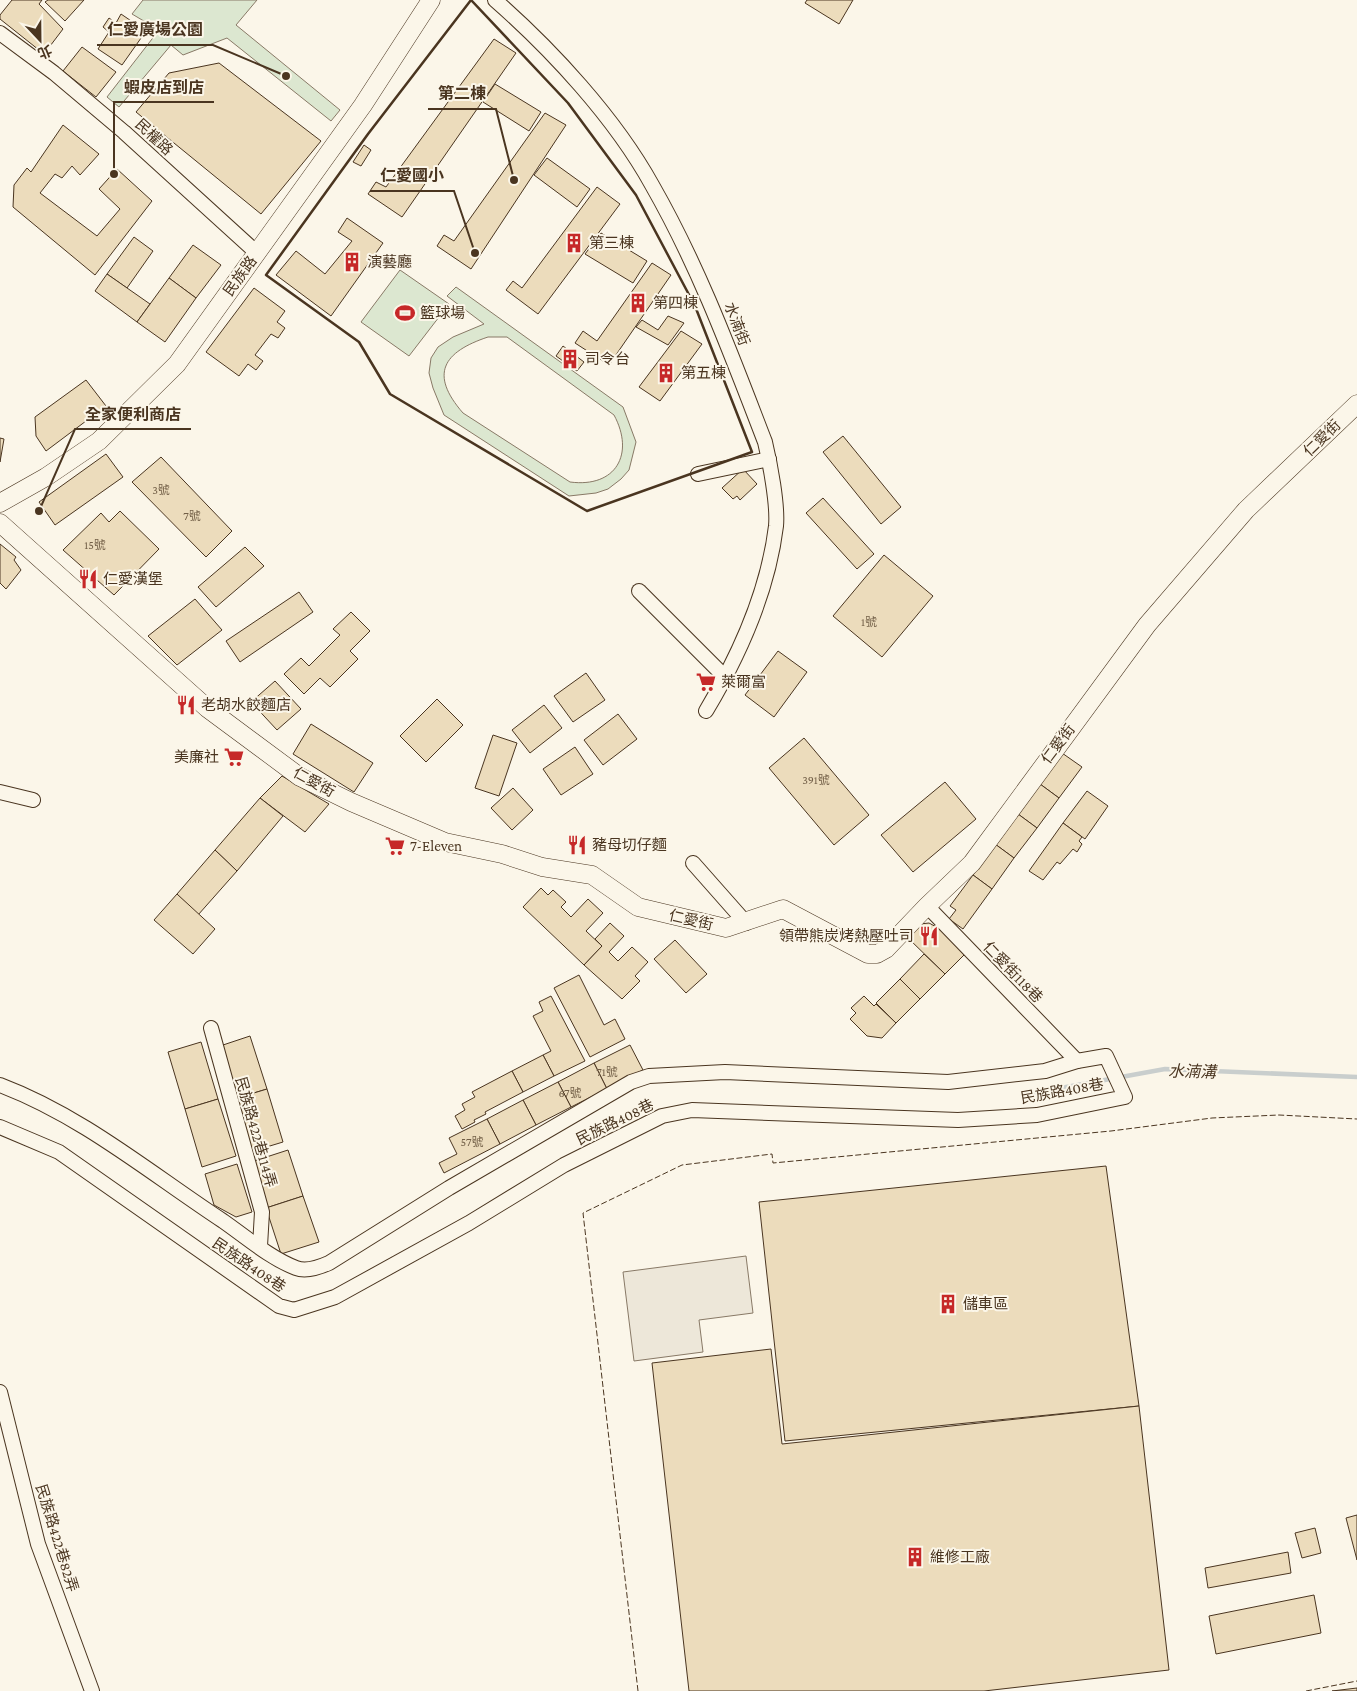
<svg xmlns="http://www.w3.org/2000/svg" width="1357" height="1691" viewBox="0 0 1357 1691" font-family="'Crimson Pro','Noto Sans TC',serif">
  <style>
    .park { fill: #dce7d0; stroke: #887966; fill-rule: evenodd }
    .parking { fill: #ede7d9; stroke: #887966 }
    .lines { fill: none; stroke-linecap: round; stroke-linejoin: round }
    .stream { stroke: #c9cecd; stroke-width: 4.5 }
    .building { fill: #ecdcbc; stroke: #4a3520 }
    .minor-casing { stroke: #4a3520; stroke-width: 16 }
    .tertiary-casing { stroke: #4a3520; stroke-width: 19 }
    .minor { stroke: #fbf6e9; stroke-width: 14 }
    .tertiary { stroke: #fbf6e9; stroke-width: 18 }
    .fence { stroke: #4a3520; stroke-width: 1; stroke-dasharray: 6 2.5; stroke-linecap: butt }
    .wall { stroke: #4a3520; stroke-width: 2.5 }
    .labels { text-anchor: middle; stroke-width: 4; stroke-linejoin: round; paint-order: stroke }
    .number-label { font-size: 12px; fill: #725f47 }
    .street-label { font-size: 15px; fill: #4a3520; stroke: #fbf6e9 }
    .poi-label { font-size: 15px; fill: #4a3520; stroke: #fbf6e9; text-anchor: start }
    .water-label { font-size: 16px; font-style: italic; fill: #4a3520; stroke: #fbf6e9 }
    .leader { fill: none; stroke: #4a3520; stroke-width: 2 }
    .callout-dot { fill: #4a3520; stroke: #fbf6e9; stroke-width: 2 }
    .callout-label { font-size: 16px; text-anchor: middle; font-weight: bold; fill: #4a3520; stroke: #fbf6e9; stroke-width: 4; stroke-linejoin: round; paint-order: stroke }
  </style>
  <rect width="100%" height="100%" fill="#fbf6e9"/>
  <g class="park">
    <path d="M143,0h114l-21,25 104,85 -9,11 -104,-83 -44,17 -12,-10 -52,62 -12,-10 52,-67 -27,-16z"/>
    <path d="M400,270l49,34 -40,52 -48,-34z"/>
    <path d="M456,287l167,120 13,35 -7,28 -8,9 -13,10 -12,4 -27,3 -125,-81 -11,-27 -4,-15 2,-15 7,-11 15,-10 31,-13 -37,-28zM488,337h19l107,78c21,39 2,73 -44,67l-107,-69c-34,-39 -20,-61 25,-76z"/>
  </g>
  <path class="parking" d="M746,1256l7,57 -54,7 4,32 -69,9 -11,-89z"/>
  <g class="lines">
    <path class="stream" d="M1028,1094l137,-25 192,8"/>
  </g>
  <g class="building">
    <path d="M12,0h30l-3,4 24,25 -19,25 -44,-35v-4z"/>
    <path d="M48,0h36l-19,21 -20,-19z"/>
    <path d="M807,0h46l-14,24 -34,-21z"/>
    <path d="M121,14l25,17 -24,34 -24,-16 11,-17 -6,-5 6,-9 7,5z"/>
    <path d="M494,39l22,14 -114,164 -34,-23 8,-12 10,5z"/>
    <path d="M82,47l34,25 -20,25 -33,-26z"/>
    <path d="M219,63l102,78 -60,73 -125,-102 33,-39z"/>
    <path d="M495,84l46,28 -12,19 -46,-29z"/>
    <path d="M545,113l21,12 -95,144 -34,-23 7,-11 10,6z"/>
    <path d="M63,125l36,29 -19,21 -8,-9 -10,12 -7,-4 -15,19 57,43 23,-27 -21,-20 18,-20 35,32 -57,74 -82,-68 1,-22 13,-17 4,4z"/>
    <path d="M364,145l7,5 -10,16 -8,-4z"/>
    <path d="M547,158l43,31 -13,18 -43,-32z"/>
    <path d="M597,187l23,17 -82,110 -32,-24 7,-9 9,7z"/>
    <path d="M347,218l36,25 -52,73 -55,-41 20,-24 29,23 27,-33 -14,-9z"/>
    <path d="M601,233l46,28 -14,22 -48,-29z"/>
    <path d="M134,237l19,14 -26,37 -20,-14z"/>
    <path d="M193,245l28,20 -25,33 -27,-20z"/>
    <path d="M652,263l19,12 -62,90 -34,-22 8,-12 14,10z"/>
    <path d="M107,274l43,30 -13,18 -42,-31z"/>
    <path d="M169,278l27,20 -31,44 -28,-20z"/>
    <path d="M254,288l31,23 -8,11 8,6 -7,10 -7,-4 -16,21 8,6 -7,9 -8,-6 -9,12 -33,-24z"/>
    <path d="M668,316l16,7 -16,22 -32,-18 6,-7 16,10z"/>
    <path d="M681,331l21,13 -42,57 -21,-14z"/>
    <path d="M563,346l21,16 -7,9 -21,-15z"/>
    <path d="M86,380l20,26 -60,45 -10,-15 -1,-19z"/>
    <path d="M843,436l58,71 -20,17 -58,-72z"/>
    <path d="M0,438l4,1 -4,23z"/>
    <path d="M106,454l17,23 -68,48 -16,-23z"/>
    <path d="M161,457l71,74 -26,26 -74,-75z"/>
    <path d="M743,469l14,15 -17,16 -3,-4 -4,3 -11,-11z"/>
    <path d="M823,498l51,56 -17,15 -51,-56z"/>
    <path d="M120,511l39,38 -45,46 -51,-45 38,-37 8,9z"/>
    <path d="M0,544l16,13 -2,3 7,10 -15,19 -6,-6z"/>
    <path d="M245,547l19,19 -48,41 -18,-20z"/>
    <path d="M884,555l49,41 -51,61 -49,-41z"/>
    <path d="M299,592l14,20 -73,50 -14,-21z"/>
    <path d="M195,599l27,31 -45,35 -29,-29z"/>
    <path d="M351,612l19,19 -20,20 8,8 -28,28 -10,-9 -16,16 -20,-20 17,-16 8,8 31,-31 -7,-6z"/>
    <path d="M778,651l29,21 -33,45 -29,-22z"/>
    <path d="M586,673l19,27 -32,22 -19,-26z"/>
    <path d="M275,681l26,28 -24,21 -26,-28z"/>
    <path d="M437,699l26,26 -37,37 -26,-26z"/>
    <path d="M544,705l18,23 -32,25 -18,-23z"/>
    <path d="M618,714l19,25 -34,26 -19,-25z"/>
    <path d="M311,724l62,39 -19,29 -61,-38z"/>
    <path d="M493,735l24,8 -18,53 -24,-8z"/>
    <path d="M804,738l65,77 -35,30 -65,-77z"/>
    <path d="M575,747l18,27 -32,21 -18,-26z"/>
    <path d="M1062,753l20,14 -23,31 -19,-14z"/>
    <path d="M282,776l47,28 -24,28 -45,-34z"/>
    <path d="M945,782l31,37 -63,53 -32,-37z"/>
    <path d="M1040,784l19,14 -22,30 -19,-14z"/>
    <path d="M513,788l20,22 -21,20 -21,-22z"/>
    <path d="M1087,791l21,15 -23,33 -22,-16z"/>
    <path d="M260,798l23,18 -46,55 -22,-21z"/>
    <path d="M1018,814l19,14 -23,30 -19,-14z"/>
    <path d="M1063,823l19,14 -3,4 3,3 -5,8 -4,-3 -13,15 -3,-2 -14,18 -14,-9z"/>
    <path d="M995,844l19,14 -22,31 -19,-14z"/>
    <path d="M215,850l22,21 -39,44 -21,-21z"/>
    <path d="M973,875l19,14 -29,40 -14,-10 7,-9 -6,-4z"/>
    <path d="M541,888l7,7 5,-5 13,12 -5,5 10,10 17,-18 15,14 -17,18 16,15 -18,19 -61,-58z"/>
    <path d="M177,894l38,35 -22,25 -39,-34z"/>
    <path d="M610,923l14,13 -15,16 9,9 14,-14 16,15 -13,14 5,5 -18,18 -38,-34 18,-19 -7,-7z"/>
    <path d="M929,923l11,6 25,25 -20,20 -38,-37 13,-13z"/>
    <path d="M675,940l32,34 -21,19 -32,-34z"/>
    <path d="M924,954l21,20 -25,25 -20,-20z"/>
    <path d="M579,975l25,50 11,-6 10,20 -35,18 -36,-69z"/>
    <path d="M900,979l20,20 -24,24 -20,-20z"/>
    <path d="M551,996l34,65 -31,15 -11,-21 8,-4 -18,-35 10,-5 -4,-9z"/>
    <path d="M864,996l10,10 2,-2 20,19 -14,15 -15,-2 -17,-17 6,-6 -5,-5z"/>
    <path d="M250,1036l17,53 -33,10 -17,-52z"/>
    <path d="M201,1042l17,57 -33,10 -17,-57z"/>
    <path d="M630,1045l13,25 -36,19 -13,-26z"/>
    <path d="M543,1055l11,21 -31,16 -11,-21z"/>
    <path d="M594,1063l13,26 -36,18 -13,-25z"/>
    <path d="M512,1071l11,21 -38,20 1,2 -12,6 1,2 -13,7 -7,-13 10,-6 -3,-6 13,-7 -3,-5z"/>
    <path d="M558,1082l13,25 -35,18 -13,-25z"/>
    <path d="M267,1089l16,53 -33,10 -16,-53z"/>
    <path d="M218,1099l18,57 -34,11 -17,-58z"/>
    <path d="M523,1100l13,25 -36,19 -13,-25z"/>
    <path d="M487,1119l13,25 -56,29 -5,-10 18,-9 -8,-16z"/>
    <path d="M288,1150l15,46 -37,12 -15,-46z"/>
    <path d="M237,1164l15,48 -16,5 -22,-12 -9,-31z"/>
    <path d="M1106,1166l33,240 -354,35 -26,-239z"/>
    <path d="M303,1196l16,46 -38,12 -15,-46z"/>
    <path d="M771,1349l11,95 357,-38 30,264 -185,21h-295l-37,-328z"/>
    <path d="M1357,1515v45l-11,-42z"/>
    <path d="M1315,1528l6,25 -19,5 -7,-25z"/>
    <path d="M1288,1552l3,21 -83,15 -3,-20z"/>
    <path d="M1314,1595l7,38 -105,21 -7,-38z"/>
    <path d="M1357,1688v3h-25z"/>
  </g>
  <g class="lines">
    <defs>
      <g id="minor">
        <path d="M495,0c57,50 120,118 157,185 47,82 79,169 113,257 5,21 13,63 11,84 -8,66 -36,128 -70,185"/>
        <path d="M0,33l54,40 70,59 133,121"/>
        <path d="M698,474l71,-15"/>
        <path d="M639,591l87,87"/>
        <path d="M0,792l33,8"/>
        <path d="M693,863l53,60"/>
        <path d="M927,906l150,155"/>
        <path d="M211,1028l51,184 -2,34"/>
        <path d="M0,1085c82,31 150,88 223,136 23,16 47,37 73,47 10,4 24,-1 33,-5l120,-75 182,-106 18,-6 76,-4 223,10 97,-11 32,-10 29,-5 19,41 -88,18 -79,5 -266,-10 -30,6 -98,49 -95,58 -134,74 -41,13 -15,-4 -220,-154 -59,-25"/>
        <path d="M0,1392l38,152 54,147"/>
      </g>
      <g id="tertiary">
        <path d="M0,503l46,-26 53,-36 78,-77 186,-259 68,-105"/>
        <path d="M0,523l207,185 93,69 51,25 94,40 57,12 40,13 50,8 46,32 88,21 57,-19 85,45h9l9,-5 41,-43 45,-43 175,-238 99,-115 111,-106"/>
      </g>
    </defs>
    <use href="#minor" class="minor-casing"/>
    <use href="#tertiary" class="tertiary-casing"/>
    <use href="#minor" class="minor"/>
    <use href="#tertiary" class="tertiary"/>
    <g class="fence">
      <path d="M638,1691l-55,-478 99,-48 90,-11 1,9 338,-32 101,-13 67,-3 78,4"/>
      <path d="M1306,1691l51,-10"/>
    </g>
    <path class="wall" d="M471,0l97,103 68,92 59,111 57,146 -165,59 -197,-117 -31,-52 -93,-67 102,-141z"/>
  </g>
  <defs>
    <symbol id="building-bare" viewBox="-9 -9 18 18"><path d="M-4-6H4V6H1V3H-1V6H-4ZM-2.5-4.3h1.7v1.8h-1.7ZM.8-4.3h1.7v1.8H.8ZM-2.5-1h1.7V.8h-1.7ZM.8-1h1.7V.8H.8Z" fill="#c62828" stroke="#fbf6e9" stroke-width="2.5" paint-order="stroke"/></symbol>
    <symbol id="stadium-bare" viewBox="-9 -9 18 18"><path d="M0-5a6.5 5 0 1 0 0 10a6.5 5 0 1 0 0-10ZM-3.5-1.8h7v3.6h-7Z" fill="#c62828" stroke="#fbf6e9" stroke-width="2.5" paint-order="stroke"/></symbol>
    <symbol id="restaurant-bare" viewBox="-9 -9 18 18"><path d="M-5-6h1v4h1v-4h1v4h1v-4h1v5L-1.5 .5V6h-2V.5L-5-1ZM5-6V6H3V1.5H1.5Q1.5-4 5-6Z" fill="#c62828" stroke="#fbf6e9" stroke-width="2.5" paint-order="stroke"/></symbol>
    <symbol id="supermarket-bare" viewBox="-9 -9 18 18"><path d="M-6-5.5h2.5l.6 2H6L4.5 2H-2.5L-4.4-4H-6ZM-1.5 3.2a1.3 1.3 0 1 0 .1 0ZM3 3.2a1.3 1.3 0 1 0 .1 0Z" fill="#c62828" stroke="#fbf6e9" stroke-width="2.5" paint-order="stroke"/></symbol>
  </defs>
  <g fill-rule="evenodd">
    <use href="#building-bare" x="560" y="229" width="28" height="28"/>
    <use href="#building-bare" x="338" y="248" width="28" height="28"/>
    <use href="#building-bare" x="624" y="289" width="28" height="28"/>
    <use href="#stadium-bare" x="391" y="299" width="28" height="28"/>
    <use href="#building-bare" x="556" y="345" width="28" height="28"/>
    <use href="#building-bare" x="652" y="359" width="28" height="28"/>
    <use href="#restaurant-bare" x="74" y="565" width="28" height="28"/>
    <use href="#supermarket-bare" x="692" y="668" width="28" height="28"/>
    <use href="#restaurant-bare" x="172" y="691" width="28" height="28"/>
    <use href="#supermarket-bare" x="220" y="743" width="28" height="28"/>
    <use href="#restaurant-bare" x="563" y="831" width="28" height="28"/>
    <use href="#supermarket-bare" x="381" y="832" width="28" height="28"/>
    <use href="#restaurant-bare" x="915" y="922" width="28" height="28"/>
    <use href="#building-bare" x="934" y="1290" width="28" height="28"/>
    <use href="#building-bare" x="901" y="1543" width="28" height="28"/>
  </g>
  <g class="labels">
    <g class="number-label">
      <text x="161" y="494">3號</text>
      <text x="192" y="520">7號</text>
      <text x="95" y="549">15號</text>
      <text x="869" y="626">1號</text>
      <text x="816" y="784">391號</text>
      <text x="607" y="1076">71號</text>
      <text x="570" y="1097">67號</text>
      <text x="472" y="1146">57號</text>
    </g>
    <g class="street-label">
      <text transform="translate(154 137) rotate(43)" y="5">民權路</text>
      <text transform="translate(240 276) rotate(-54)" y="5">民族路</text>
      <text transform="translate(737 324) rotate(69)" y="5">水湳街</text>
      <text transform="translate(1322 438) rotate(-44)" y="5">仁愛街</text>
      <text transform="translate(1058 744) rotate(-53)" y="5">仁愛街</text>
      <text transform="translate(314 782) rotate(29)" y="5">仁愛街</text>
      <text transform="translate(691 920) rotate(13)" y="5">仁愛街</text>
      <text transform="translate(1013 972) rotate(46)" y="5">仁愛街118巷</text>
      <text transform="translate(1062 1091) rotate(-10)" y="5">民族路408巷</text>
      <text transform="translate(615 1122) rotate(-26)" y="5">民族路408巷</text>
      <text transform="translate(256 1132) rotate(74)" y="5">民族路422巷114弄</text>
      <text transform="translate(249 1265) rotate(34)" y="5">民族路408巷</text>
      <text transform="translate(57 1538) rotate(73)" y="5">民族路422巷82弄</text>
    </g>
    <g class="poi-label">
      <text x="589" y="248">第三棟</text>
      <text x="367" y="267">演藝廳</text>
      <text x="653" y="308">第四棟</text>
      <text x="420" y="318">籃球場</text>
      <text x="585" y="364">司令台</text>
      <text x="681" y="378">第五棟</text>
      <text x="103" y="584">仁愛漢堡</text>
      <text x="721" y="687">萊爾富</text>
      <text x="201" y="710">老胡水餃麵店</text>
      <text x="219" y="762" text-anchor="end">美廉社</text>
      <text x="592" y="850">豬母切仔麵</text>
      <text x="410" y="851">7-Eleven</text>
      <text x="914" y="941" text-anchor="end">領帶熊炭烤熱壓吐司</text>
      <text x="963" y="1309">儲車區</text>
      <text x="930" y="1562">維修工廠</text>
    </g>
    <g class="water-label">
      <text transform="translate(1192 1071) rotate(1)" y="6">水湳溝</text>
    </g>
  </g>
  <path class="leader" d="M286 76L213 45H97M114 174L114 102H214M514 180L496 109H428M475 253L454 191H370M39 511L75 429H191"/>
  <g class="callout-dot">
    <circle cx="286" cy="76" r="5"/>
    <circle cx="114" cy="174" r="5"/>
    <circle cx="514" cy="180" r="5"/>
    <circle cx="475" cy="253" r="5"/>
    <circle cx="39" cy="511" r="5"/>
  </g>
  <g class="callout-label">
    <text x="155" y="35">仁愛廣場公園</text>
    <text x="164" y="93">蝦皮店到店</text>
    <text x="462" y="99">第二棟</text>
    <text x="412" y="181">仁愛國小</text>
    <text x="133" y="420">全家便利商店</text>
  </g>
  <g transform="translate(40 40) rotate(158)" stroke="#fbf6e9" stroke-width="4" paint-order="stroke">
  <path d="M0-4L9 19L0 12L-9 19Z" fill="#4a3520"/>
  <text y="-8" font-size="14" font-weight="bold" text-anchor="middle" fill="#4a3520">北</text>
  </g>
</svg>
